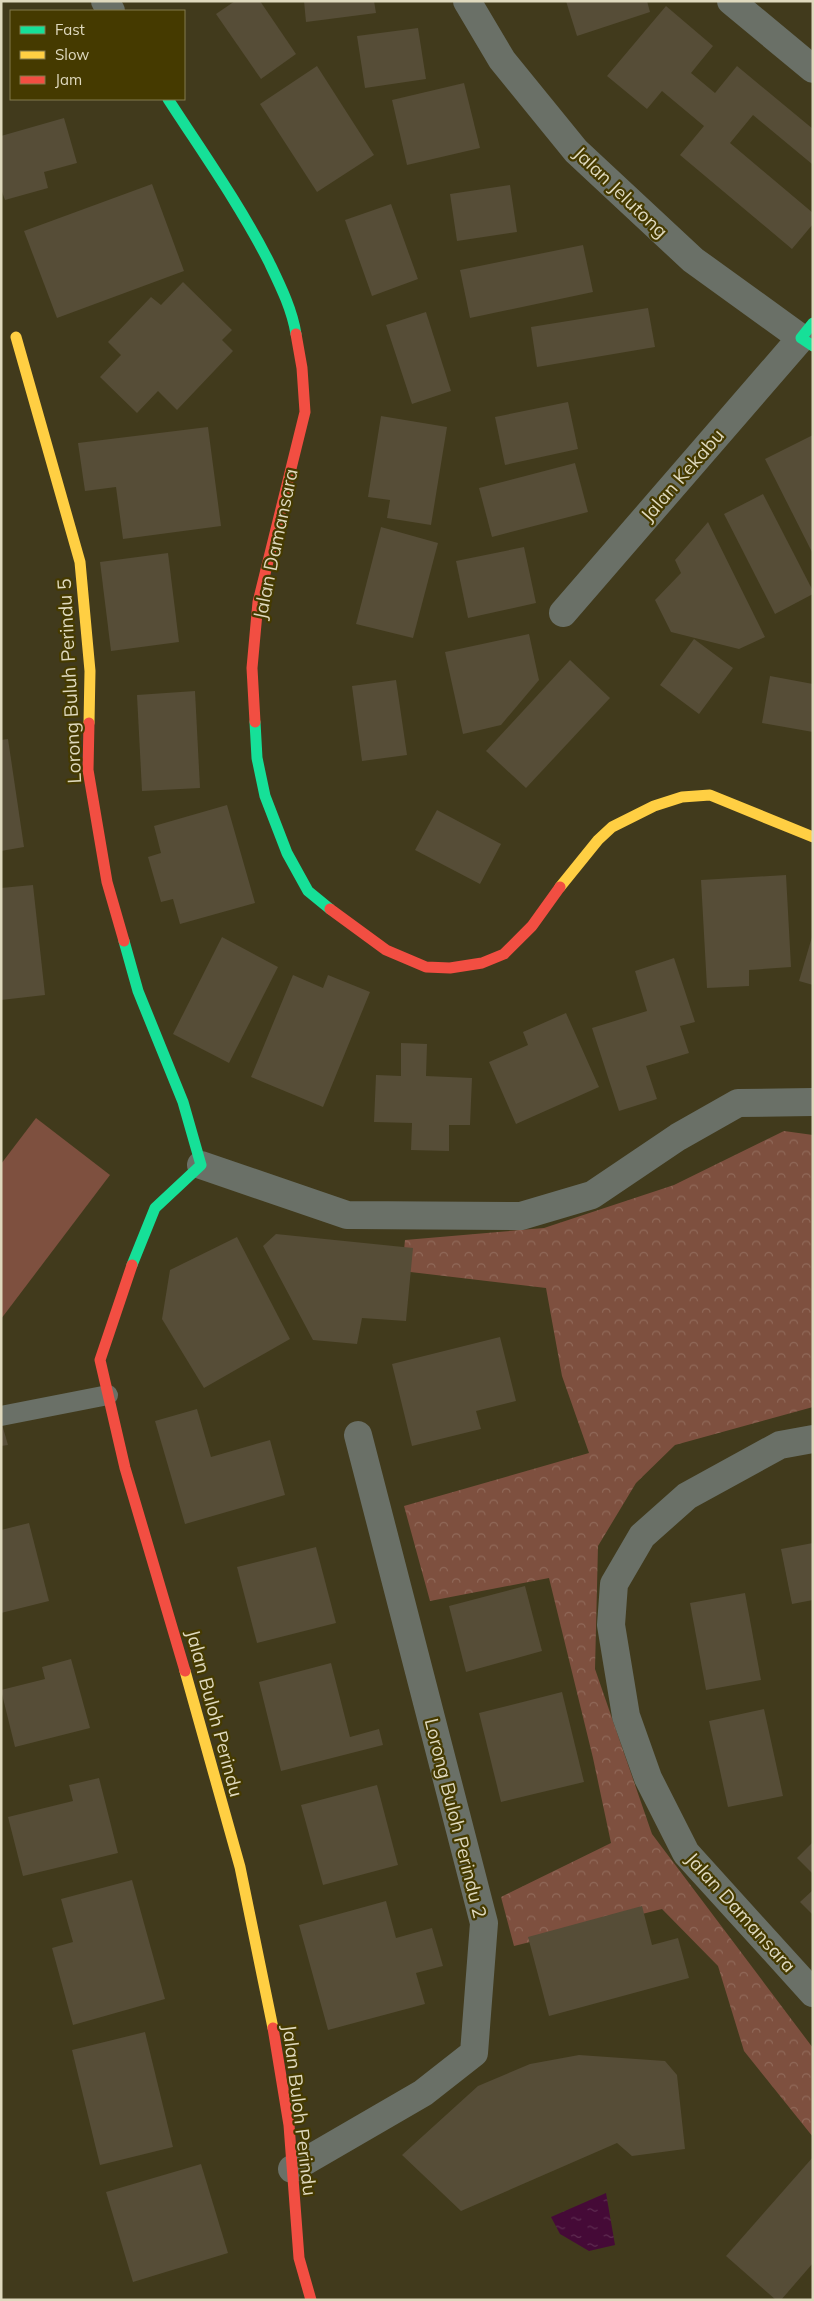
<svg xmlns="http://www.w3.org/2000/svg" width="814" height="2301" viewBox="0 0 814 2301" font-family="Mulish,sans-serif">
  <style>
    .forest { fill: url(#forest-crowns) }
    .park { fill: #7e503f }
    .water { fill: url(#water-ripples) }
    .building { fill: #564d37 }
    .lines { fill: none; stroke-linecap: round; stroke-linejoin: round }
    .lane { stroke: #6a7067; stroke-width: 20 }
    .street { stroke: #6a7067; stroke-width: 28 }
    .fast { stroke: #16e098; stroke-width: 11 }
    .slow { stroke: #ffcf43; stroke-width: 11 }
    .jam { stroke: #f24e42; stroke-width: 11 }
    .labels { text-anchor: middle; stroke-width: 4.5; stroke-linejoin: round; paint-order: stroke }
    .street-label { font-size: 19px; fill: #dfd9be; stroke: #453a00 }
  </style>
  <defs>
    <pattern id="forest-crowns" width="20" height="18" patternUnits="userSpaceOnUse" patternTransform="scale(1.25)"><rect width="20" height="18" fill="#7e503f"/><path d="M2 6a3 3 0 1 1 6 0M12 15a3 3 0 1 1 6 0" fill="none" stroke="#906959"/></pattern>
    <pattern id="water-ripples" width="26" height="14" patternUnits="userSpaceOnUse" patternTransform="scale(1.25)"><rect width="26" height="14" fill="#450a37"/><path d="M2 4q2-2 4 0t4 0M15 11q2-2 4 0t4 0" fill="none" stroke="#5f2d52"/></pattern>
  </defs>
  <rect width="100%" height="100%" fill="#413a1c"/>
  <path class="forest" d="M784,1131l29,4v272l-138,38 -39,38 -38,63 -3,123 57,165 161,214v89l-69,-86 -26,-85 -56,-57 -148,37 -13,-49 110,-54 -18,-85 -44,-180 -119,23 -26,-95 185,-53 -27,-77 -16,-88 -144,-17 3,-31 139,-12 130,-43z"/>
  <path class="park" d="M36,1118l74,57 -109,144v-155z"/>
  <path class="water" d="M606,2193l9,52 -26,6 -29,-17 -9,-17z"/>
  <g class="building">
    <path d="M235,1h25l36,53 -35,25 -45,-65z"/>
    <path d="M304,1h70l2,12 -70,9z"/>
    <path d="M566,1h81l3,11 -73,24z"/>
    <path d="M666,6l47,40 -22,27 24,20 22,-27 76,63 -1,35 -59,-49 -23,28 83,70v11l-21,25 -112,-94 24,-29 -42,-35 -15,18 -40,-33z"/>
    <path d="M418,28l8,51 -61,9 -8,-52z"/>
    <path d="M317,66l57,89 -57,37 -57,-88z"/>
    <path d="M464,83l16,65 -73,17 -15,-65z"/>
    <path d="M64,118l13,45 -33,9 4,16 -43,12 -4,-11v-53z"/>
    <path d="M152,184l32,87 -127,47 -33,-87z"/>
    <path d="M510,185l7,47 -60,9 -7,-47z"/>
    <path d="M391,204l27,75 -46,17 -27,-76z"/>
    <path d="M583,245l10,47 -123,26 -10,-48z"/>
    <path d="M183,282l49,48 -10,10 11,11 -56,59 -19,-19 -21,22 -37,-36 21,-22 -13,-13 43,-45 10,8z"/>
    <path d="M648,308l7,39 -118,20 -6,-40z"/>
    <path d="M426,312l25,79 -39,13 -26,-79z"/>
    <path d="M568,402l10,47 -73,16 -10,-48z"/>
    <path d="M381,416l66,11 -16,98 -44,-7 3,-18 -22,-3z"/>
    <path d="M208,427l13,99 -98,13 -7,-52 -31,4 -7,-48z"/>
    <path d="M813,435v119l-48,-95z"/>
    <path d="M575,463l13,49 -96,25 -13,-49z"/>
    <path d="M763,494l50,97v3l-38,20 -51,-100z"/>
    <path d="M708,522l57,115 -26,12 -68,-17 -16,-32 26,-27 -6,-13z"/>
    <path d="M381,527l57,16 -25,95 -57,-14z"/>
    <path d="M524,547l12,56 -68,15 -12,-57z"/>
    <path d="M168,553l11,89 -68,9 -11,-89z"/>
    <path d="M529,634l10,46 -38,45 -38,9 -18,-82z"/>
    <path d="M694,639l39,29 -34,46 -39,-29z"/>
    <path d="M570,660l40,38 -84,90 -40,-37z"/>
    <path d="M770,676l43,8v48l-51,-9z"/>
    <path d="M396,680l11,75 -45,6 -10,-75z"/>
    <path d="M195,691l5,97 -58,3 -5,-96z"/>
    <path d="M8,739l16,108 -23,4v-111z"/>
    <path d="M227,805l28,98 -75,21 -7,-25 -12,3 -13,-45 13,-4 -7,-27z"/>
    <path d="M437,810l64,34 -21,40 -65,-34z"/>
    <path d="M786,875l5,92 -42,3v16l-42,2 -6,-108z"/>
    <path d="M33,885l12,110 -44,5v-112z"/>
    <path d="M222,937l56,30 -49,96 -56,-29z"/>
    <path d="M812,937h1v48l-14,-4z"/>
    <path d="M674,958l21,64 -15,4 9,27 -43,13 11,33 -38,12 -27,-83 55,-17 -12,-40z"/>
    <path d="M293,975l30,13 5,-13 42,17 -47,115 -72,-30z"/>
    <path d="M566,1013l33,74 -83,37 -27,-62 39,-17 -5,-13z"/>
    <path d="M401,1043l26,1 -1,32 46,2 -2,47h-21v26l-38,-1 1,-27 -38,-1 2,-47 25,1z"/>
    <path d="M276,1234l137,14 -7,73 -44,-3 -5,26 -44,-4 -50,-94z"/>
    <path d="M237,1237l53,102 -86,49 -42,-69 8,-49z"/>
    <path d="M500,1337l16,64 -40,10 5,18 -69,17 -20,-82z"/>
    <path d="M197,1409l14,48 59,-17 15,55 -100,29 -30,-103z"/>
    <path d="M1,1421l7,24 -7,1z"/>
    <path d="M29,1523l20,78 -48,12v-83z"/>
    <path d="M813,1543v57l-21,4 -11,-55z"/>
    <path d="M316,1547l20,76 -79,20 -20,-76z"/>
    <path d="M525,1586l17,65 -76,21 -17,-66z"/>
    <path d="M745,1593l16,87 -55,10 -16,-87z"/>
    <path d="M71,1659l19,69 -75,19 -14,-57 44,-11 -3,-12z"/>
    <path d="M331,1663l19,74 29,-8 4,16 -102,26 -22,-89z"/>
    <path d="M562,1692l22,90 -83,20 -22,-89z"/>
    <path d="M764,1709l19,87 -55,11 -19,-86z"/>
    <path d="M99,1778l19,75 -95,23 -15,-59 65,-16 -4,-16z"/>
    <path d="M377,1785l21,80 -75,20 -22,-80z"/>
    <path d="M813,1842v32l-16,-16z"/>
    <path d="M132,1880l33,119 -92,26 -21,-77 21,-6 -12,-43z"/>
    <path d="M813,1890v25l-13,-13z"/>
    <path d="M386,1901l10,37 36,-10 11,38 -27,7 9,31 -97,26 -29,-105z"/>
    <path d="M642,1906l10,39 26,-7 11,40 -140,38 -21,-79z"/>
    <path d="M145,2032l28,115 -73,18 -28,-115z"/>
    <path d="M579,2055l86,6 12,14 8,74 -53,7 -15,-13 -156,68 -59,-56 76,-69 52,-22z"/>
    <path d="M813,2157v106l-32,37h-5l-50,-44z"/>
    <path d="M201,2164l27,89 -95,29 -27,-90z"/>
  </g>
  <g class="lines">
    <path class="lane" d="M1,1416l107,-21"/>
    <g class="street">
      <path d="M105,1l6,10"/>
      <path d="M467,1l35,59 74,91 117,109 108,78 -238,275"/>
      <path d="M731,1l82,68"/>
      <path d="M201,1165l146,50 174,1 71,-21 86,-58 60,-34 75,-1"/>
      <path d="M813,1439l-33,6 -93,51 -45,40 -28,48 -3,41 15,91 22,62 38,75 127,140"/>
      <path d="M292,2169l131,-76 51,-40 10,-130 -126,-488"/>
    </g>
    <g class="fast">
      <path d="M168,99c35,54 72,106 101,163 11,23 23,47 27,72"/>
      <path d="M813,323l-12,15 12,8"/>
      <path d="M255,722l2,36 8,38 22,57 21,38 22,18"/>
      <path d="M124,941l14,50 45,111 18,63 -46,43 -23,57"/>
    </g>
    <g class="slow">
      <path d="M16,337l64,225 10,109 -1,52"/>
      <path d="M560,887l38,-47 14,-13 42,-21 28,-9 28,-2 103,42"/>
      <path d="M185,1671l55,196 33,161"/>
    </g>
    <g class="jam">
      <path d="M255,722l-3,-54 6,-66 47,-190 -3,-44 -6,-34"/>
      <path d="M89,723l-1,47 19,112 17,59"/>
      <path d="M330,909l56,41 40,17 24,1 32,-5 22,-9 28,-28 28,-39"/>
      <path d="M132,1265l-32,95 25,108 60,203"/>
      <path d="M273,2028l16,97 10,133 12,42"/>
    </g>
  </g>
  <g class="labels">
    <g class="street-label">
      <text transform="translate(621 192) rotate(44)" y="7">Jalan Jelutong</text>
      <text transform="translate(682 475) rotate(-49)" y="7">Jalan Kekabu</text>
      <text transform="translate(275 544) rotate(-78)" y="7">Jalan Damansara</text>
      <text transform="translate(69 681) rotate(-93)" y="7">Lorong Buluh Perindu 5</text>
      <text transform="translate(215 1713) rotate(75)" y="7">Jalan Buloh Perindu</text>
      <text transform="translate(456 1818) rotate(76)" y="7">Lorong Buloh Perindu 2</text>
      <text transform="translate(741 1912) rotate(48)" y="7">Jalan Damansara</text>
      <text transform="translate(300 2110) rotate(83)" y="7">Jalan Buloh Perindu</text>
    </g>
  </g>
  <rect width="814" height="2301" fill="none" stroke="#dfd9be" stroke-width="5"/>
  <rect x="10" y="10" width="175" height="90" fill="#453a00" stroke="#837a4c"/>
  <rect x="20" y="26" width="25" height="8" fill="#16e098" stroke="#837a4c"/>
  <text x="55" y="35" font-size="15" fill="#dfd9be">Fast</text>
  <rect x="20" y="51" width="25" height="8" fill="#ffcf43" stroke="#837a4c"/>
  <text x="55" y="60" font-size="15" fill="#dfd9be">Slow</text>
  <rect x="20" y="76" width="25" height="8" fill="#f24e42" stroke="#837a4c"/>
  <text x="55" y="85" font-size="15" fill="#dfd9be">Jam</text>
</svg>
